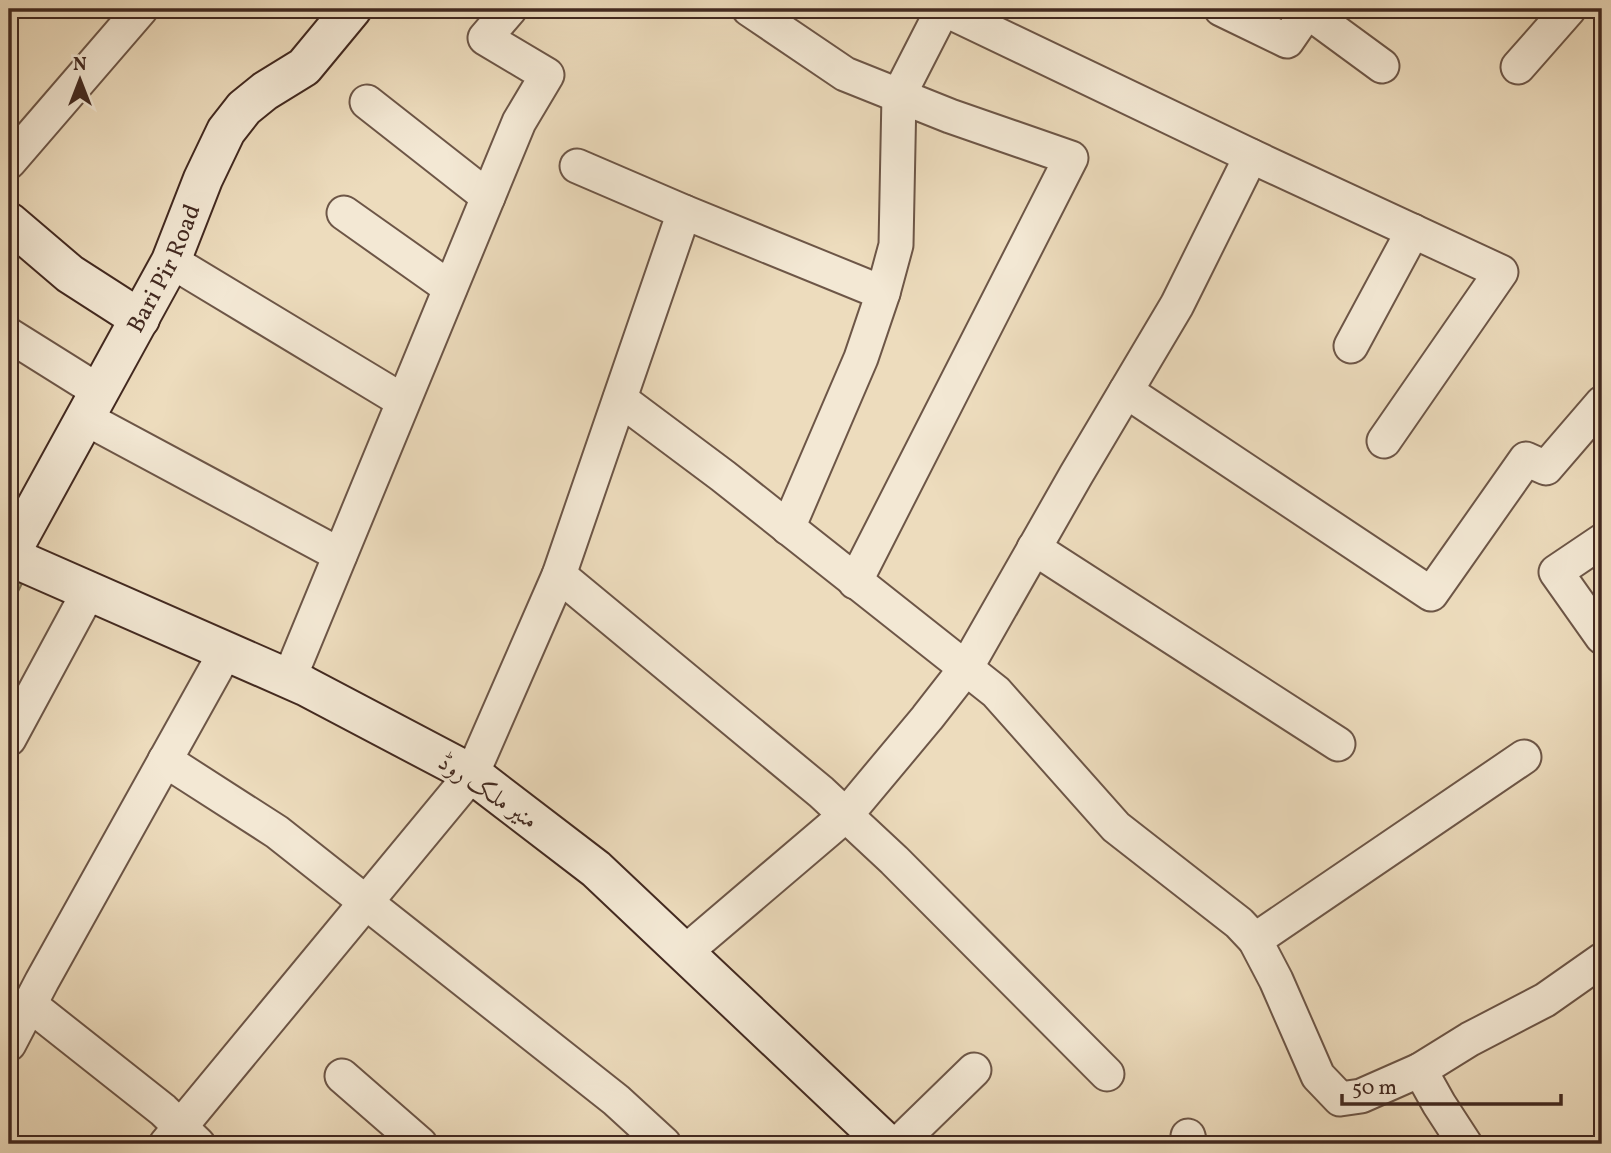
<svg xmlns="http://www.w3.org/2000/svg" width="1611" height="1153" viewBox="0 0 1611 1153" font-family="Vollkorn,Amiri,serif">
  <style>
    .cemetery { fill: url(#cemetery-stones); stroke: #807456; stroke-width: 2 }
    .lines { fill: none; stroke-linecap: round; stroke-linejoin: round }
    .street-casing { stroke: #6d5647; stroke-width: 37 }
    .secondary-casing { stroke: #422920; stroke-width: 42 }
    .street { stroke: #f3e8d4; stroke-width: 33 }
    .secondary { stroke: #f3e8d4; stroke-width: 38 }
    .labels { text-anchor: middle; stroke-width: 5; stroke-linejoin: round; paint-order: stroke }
    .street-label { font-size: 24px; fill: #422920; stroke: #f3e8d4 }
  </style>
  <defs>
    <pattern id="cemetery-stones" width="16" height="16" patternUnits="userSpaceOnUse" patternTransform="scale(1.75)"><rect width="16" height="16" fill="#bebf8d"/><path d="M2 7V4a2 2 0 0 1 4 0v3zM10 15v-3a2 2 0 0 1 4 0v3z" fill="#a4a479"/></pattern>
  </defs>
  <rect width="100%" height="100%" fill="#eddcbd"/>
  <filter id="stains"><feTurbulence type="fractalNoise" baseFrequency=".00286" numOctaves="4"/><feColorMatrix values="0 0 0 0 .2 0 0 0 0 .09 0 0 0 0 .02 0 0 0 .5 -.17"/></filter>
  <radialGradient id="worn" r=".72"><stop offset=".6" stop-color="#630" stop-opacity="0"/><stop offset="1" stop-color="#630" stop-opacity=".3"/></radialGradient>
  <path class="cemetery" d="M9,556l22,10 -22,43z"/>
  <g class="lines">
    <defs>
      <g id="street">
        <path d="M749,9l96,65 105,42 121,42 -216,424"/>
        <path d="M944,9l307,147 250,116 -117,169"/>
        <path d="M1221,9l66,32 22,-32"/>
        <path d="M1307,11l75,55"/>
        <path d="M1518,67l51,-58"/>
        <path d="M367,102l121,95"/>
        <path d="M9,162l132,-153"/>
        <path d="M577,166l107,46 199,81 -22,65 -73,170"/>
        <path d="M344,213l106,75"/>
        <path d="M171,261l232,140"/>
        <path d="M883,293l13,-48 3,-150 44,-86"/>
        <path d="M9,335l91,57"/>
        <path d="M1351,346l62,-115"/>
        <path d="M1126,391l305,203 95,-135 20,9 56,-65"/>
        <path d="M620,399l103,77 273,216 120,135 123,96 16,17 21,40 42,96 22,23 21,-3 59,-26"/>
        <path d="M85,418l255,137"/>
        <path d="M1602,541l-46,31 46,65"/>
        <path d="M1034,548l304,196"/>
        <path d="M559,575l262,217 73,68 213,214"/>
        <path d="M289,679l230,-557 28,-47 -62,-37 25,-29"/>
        <path d="M9,739l80,-148"/>
        <path d="M165,760l112,72 339,268 48,44"/>
        <path d="M1255,940l269,-183"/>
        <path d="M684,953l162,-138 81,-97 39,-50 110,-193 101,-170 74,-149"/>
        <path d="M29,1004l134,106 35,34"/>
        <path d="M9,1044l33,-63 184,-330"/>
        <path d="M342,1076l78,68"/>
        <path d="M1188,1136l2,8"/>
        <path d="M166,1144l306,-370 87,-199 125,-363"/>
        <path d="M898,1144l76,-74"/>
        <path d="M1465,1144l-26,-40 -19,-34 50,-31 75,-39 57,-40"/>
      </g>
      <g id="secondary">
        <path d="M9,222l61,52 70,45"/>
        <path d="M9,556l296,130 167,88 124,95 291,275"/>
        <path id="s1" d="M9,556l162,-295 32,-82 23,-48 18,-23 21,-17 39,-24 48,-58"/>
      </g>
    </defs>
    <use href="#street" class="street-casing"/>
    <use href="#secondary" class="secondary-casing"/>
    <use href="#street" class="street"/>
    <use href="#secondary" class="secondary"/>
  </g>
  <g class="labels">
    <g class="street-label">
      <text dy="8" stroke="none"><textPath href="#s1" startOffset="327">Bari Pir Road</textPath></text>
      <text transform="translate(488 791) rotate(34)" y="8">منیر ملک روڈ</text>
    </g>
  </g>
  <rect width="1611" height="1153" fill="none" stroke="#eddcbd" stroke-width="35"/>
  <rect x="10" y="10" width="1590" height="1132" fill="none" stroke="#422920" stroke-width="3.5"/>
  <rect x="18" y="18" width="1576" height="1118" fill="none" stroke="#422920" stroke-width="2"/>
  <g transform="translate(80 80)" stroke="#f3e8d4" stroke-width="5" paint-order="stroke">
  <path d="M0-5L12 26L0 18L-12 26Z" fill="#422920"/>
  <text y="-10" font-size="19" font-weight="bold" text-anchor="middle" fill="#422920">N</text>
  </g>
  <path d="M1342 1094v10h219v-10" fill="none" stroke="#422920" stroke-width="3.5"/>
  <text x="1352" y="1094" font-size="21" fill="#422920" stroke="#f3e8d4" stroke-width="5" paint-order="stroke">50 m</text>
  <rect width="100%" height="100%" filter="url(#stains)"/>
  <rect width="100%" height="100%" fill="url(#worn)"/>
</svg>
